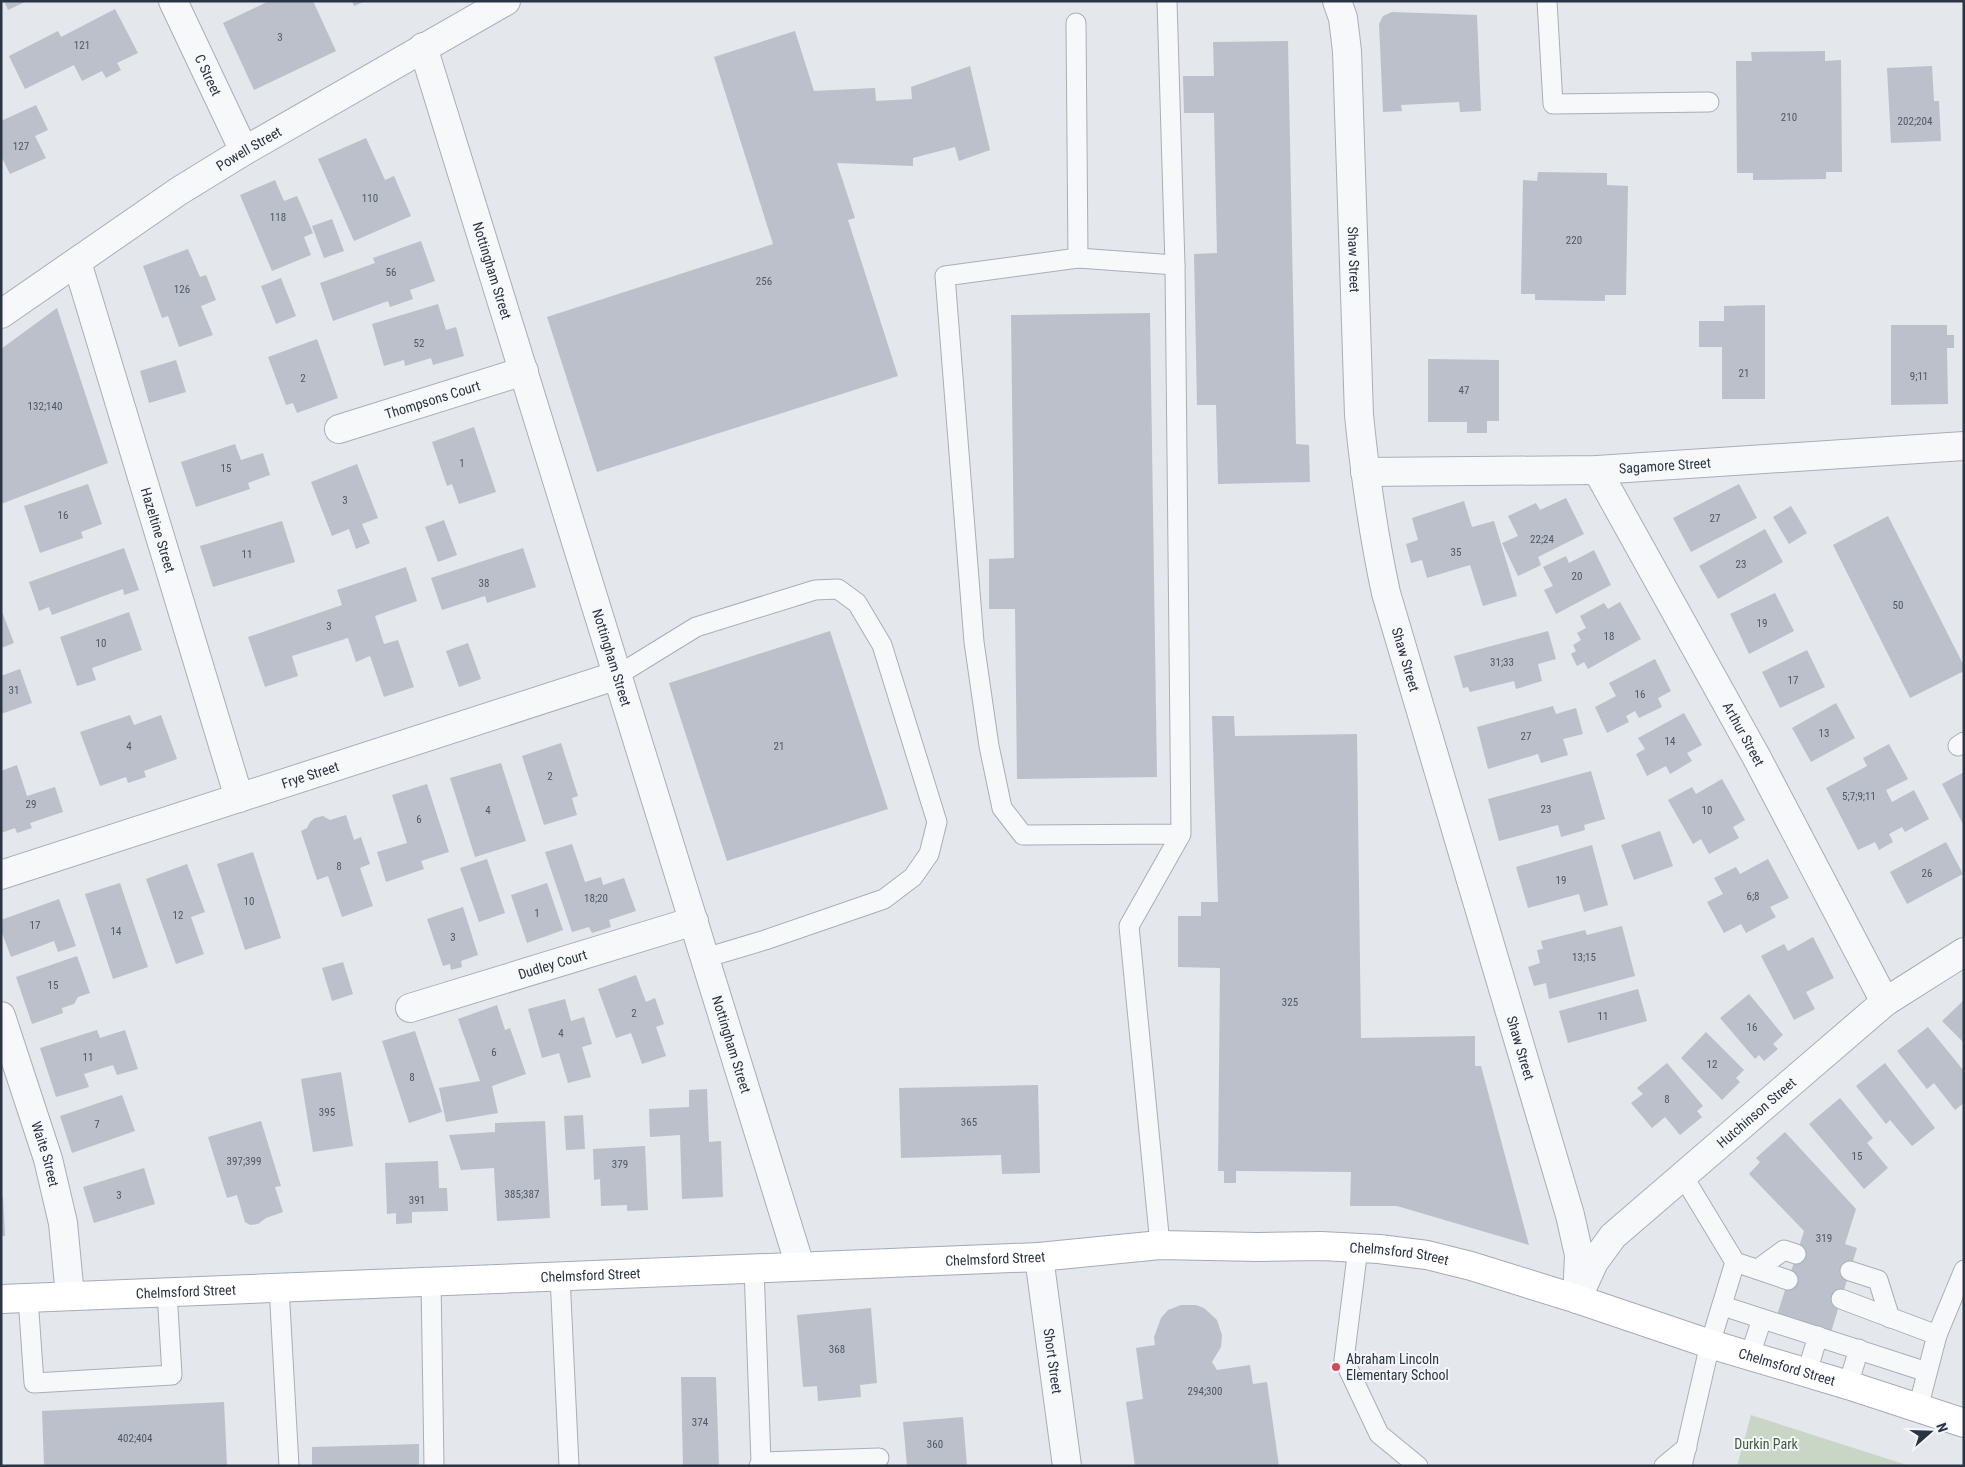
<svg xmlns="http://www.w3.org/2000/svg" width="1965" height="1467" viewBox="0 0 1965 1467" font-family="'Roboto Condensed',sans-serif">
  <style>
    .green { fill: #c9d6c5 }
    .building { fill: #bbc0ca }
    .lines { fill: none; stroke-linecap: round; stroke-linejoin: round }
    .service-casing { stroke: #a9aeb7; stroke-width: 21 }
    .minor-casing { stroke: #a9aeb7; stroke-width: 30 }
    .tertiary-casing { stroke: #a9aeb7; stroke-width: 30 }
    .primary-casing { stroke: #a3abb8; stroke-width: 30 }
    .service { stroke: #f7f8fa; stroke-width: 19 }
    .minor { stroke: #f7f8fa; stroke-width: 28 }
    .tertiary { stroke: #f7f8fa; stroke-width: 28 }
    .primary { stroke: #fff; stroke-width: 28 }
    .poi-dot { fill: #d1495b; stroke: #f4f6f9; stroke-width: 2 }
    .labels { text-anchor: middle; stroke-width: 4; stroke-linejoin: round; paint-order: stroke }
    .number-label { font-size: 11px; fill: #4f5766 }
    .street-label { font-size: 14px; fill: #2b3445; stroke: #f4f6f9 }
    .poi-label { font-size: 14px; fill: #2b3445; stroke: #f4f6f9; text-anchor: start }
    .park-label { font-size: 14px; fill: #3f6138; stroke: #f4f6f9 }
  </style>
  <rect width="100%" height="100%" fill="#e4e7ec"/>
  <path class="green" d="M1751,1415l159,51h-173z"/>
  <g class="building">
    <path d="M4,1h23l-19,9z"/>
    <path d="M269,1h44l23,50 -82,39 -31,-67z"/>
    <path d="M352,1h14l-12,5z"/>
    <path d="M115,9l23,44 -21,10 4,7 -15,8 -4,-7 -20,10 -8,-16 -49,24 -16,-33 49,-25 3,6z"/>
    <path d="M1392,12l85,3 4,96 -21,1 -1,-10 -58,3 1,6 -19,1 -4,-88 4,-8z"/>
    <path d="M795,31l19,60 61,-3 1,13 36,-2 -1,-12 59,-21 20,84 -31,11 -4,-14 -42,11v8l-76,-3 18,55 -7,2 50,156 -301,96 -50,-155 226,-73 -59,-187z"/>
    <path d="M1288,41l8,403 13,1 1,37 -92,2 -2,-79h-19l-3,-151 23,-1 -3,-140h-30l-1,-37h31l-1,-34z"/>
    <path d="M1825,51v10l16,-1 1,112h-16v7l-73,1v-7h-16l-1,-112h16l-1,-9z"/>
    <path d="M1932,66l2,35h5l2,40 -50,2 -4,-75z"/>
    <path d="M36,105l12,25 -13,6 11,22 -36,16 -9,-18v-35z"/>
    <path d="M366,138l19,42 9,-4 17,40 -57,25 -36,-82z"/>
    <path d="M1538,172l69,1v12l21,1 -2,109h-21v6l-70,-1v-6h-14l2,-114 14,1z"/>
    <path d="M275,180l9,21 13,-5 16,37 -9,4 7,18 -39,16 -32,-76z"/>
    <path d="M332,219l12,32 -20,7 -12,-32z"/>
    <path d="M421,241l14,40 -25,9 3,9 -23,8 -2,-6 -55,20 -13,-38 55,-20 -2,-5z"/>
    <path d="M188,249l12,28 6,-2 10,25 -15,6 12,29 -34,12 -11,-31 -6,2 -19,-52z"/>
    <path d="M281,278l15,38 -20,8 -15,-38z"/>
    <path d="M438,304l8,26 10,-3 8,29 -31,9 -2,-7 -26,8 -1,-6 -20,6 -12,-42z"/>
    <path d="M1765,305v94h-43v-52h-23v-26h25v-15z"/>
    <path d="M57,308l51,155 -107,41v-155z"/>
    <path d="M1150,313l7,464 -140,2 -2,-170h-26v-50l25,-1 -3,-243z"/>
    <path d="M1891,325h56v10h7v13h-7l1,56 -57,1z"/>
    <path d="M317,339l21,59 -41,15 -4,-10 -7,2 -18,-48z"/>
    <path d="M1428,359l71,1v61h-12v12h-20v-11h-39z"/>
    <path d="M176,360l10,32 -37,11 -9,-32z"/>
    <path d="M474,427l22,65 -37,12 -7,-20 -5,2 -15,-44z"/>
    <path d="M235,444l6,16 22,-7 7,22 -22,8 2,6 -54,18 -15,-45z"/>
    <path d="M357,464l21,54 -16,6 8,19 -14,6 -7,-20 -17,7 -21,-54z"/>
    <path d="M88,484l14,40 -21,8 2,6 -43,15 -16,-47z"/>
    <path d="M1739,484l18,34 -66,34 -18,-34z"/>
    <path d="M1566,498l18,36 -46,23 3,8 -23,11 -16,-33 16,-7 -10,-20 28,-13 4,7z"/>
    <path d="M1464,501l8,26 22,-6 23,75 -34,10 -13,-41 -43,13 -5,-18 -11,3 -5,-19 12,-4 -6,-22z"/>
    <path d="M1791,506l16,27 -18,11 -16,-27z"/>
    <path d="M1888,516l76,150v5l-54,27 -77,-153z"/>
    <path d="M444,520l13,35 -19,7 -13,-35z"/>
    <path d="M282,521l13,41 -82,25 -13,-41z"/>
    <path d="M1765,529l18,33 -65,37 -19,-33z"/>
    <path d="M124,548l15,42 -15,5 -1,-6 -71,26 -3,-8 -10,4 -10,-29z"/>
    <path d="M523,548l13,39 -49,16 -2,-7 -43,14 -11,-32z"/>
    <path d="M1594,550l17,35 -55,29 -12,-24 9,-4 -10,-19 23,-11 3,7z"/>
    <path d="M406,567l11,34 -42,15 9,28 14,-4 16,47 -30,10 -14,-41 -14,6 -8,-24 -56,18 6,20 -33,11 -17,-50 94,-32 -5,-15z"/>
    <path d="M1775,593l19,38 -45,23 -19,-40z"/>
    <path d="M1620,602l21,37 -53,30 -4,-7 -7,4 -6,-12 5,-3 -3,-6 8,-5 -4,-7 9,-5 -6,-12 24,-13 4,6z"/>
    <path d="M1,609l13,34 -13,5z"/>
    <path d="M129,612l13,38 -50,18 4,12 -19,6 -17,-49z"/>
    <path d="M830,631l58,178 -161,52 -58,-178z"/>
    <path d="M1548,631l8,28 -18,5 4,17 -26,8 -2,-8 -44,11 -2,-5 -5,1 -9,-32z"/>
    <path d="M468,643l13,36 -22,8 -13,-36z"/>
    <path d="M1807,650l18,37 -45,21 -18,-36z"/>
    <path d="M1655,659l16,32 -13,7 4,9 -23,11 -4,-7 -9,5 3,6 -22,11 -12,-26 21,-11 -7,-13z"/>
    <path d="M20,669l12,34 -31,11v-38z"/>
    <path d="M1836,703l19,35 -44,24 -19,-34z"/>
    <path d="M1553,706l3,8 20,-6 7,26 -20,5 5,16 -27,8 -3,-9 -50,15 -11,-42z"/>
    <path d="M1684,713l18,32 -15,8 5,8 -22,13 -4,-8 -19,10 -11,-22 9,-5 -7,-11z"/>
    <path d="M130,715l4,10 27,-10 16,44 -33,12 2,6 -18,6 -2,-6 -26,9 -20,-54z"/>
    <path d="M1212,716h22l1,20 122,-2 4,304 114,-2v30h6l48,179 -132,-39h-47l1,-34 -115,-1v12h-12v-12h-6l2,-203 -42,-1v-51h23v-14h17z"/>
    <path d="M561,743l17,53 -6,2 5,17 -33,10 -22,-69z"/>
    <path d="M1889,744l19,35 -22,11 6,12 22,-12 15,29 -24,13 -3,-5 -13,7 4,8 -14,8 -4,-8 -17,8 -32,-62 41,-22 -4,-8z"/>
    <path d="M501,763l25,78 -51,16 -25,-79z"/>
    <path d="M17,765l10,31 28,-9 8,25 -33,11 2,5 -15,5 -2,-5 -14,5v-62z"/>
    <path d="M1591,771l14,48 -21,6 1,5 -24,7 -3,-12 -59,16 -11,-42z"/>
    <path d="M1964,772v54l-22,-42z"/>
    <path d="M1722,779l23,41 -12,7 6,11 -30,16 -8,-15 -8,5 -25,-44 24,-13 4,7z"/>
    <path d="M427,784l22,68 -28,9 3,8 -38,13 -9,-30 30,-9 -15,-48z"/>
    <path d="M346,815l8,25 7,-3 9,27 -10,4 13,38 -31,11 -14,-41 -11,4 -16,-49 6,-3 3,-6 5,-4 8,-2 7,4z"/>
    <path d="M1660,831l13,35 -39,14 -13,-35z"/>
    <path d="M1946,842l17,32 -56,30 -17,-32z"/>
    <path d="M572,844l13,38 16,-5 2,8 21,-7 12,33 -27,9 2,7 -19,6 -3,-6 -17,5 -27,-80z"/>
    <path d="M1592,845l16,60 -24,7 -5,-18 -51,14 -12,-41z"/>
    <path d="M253,852l28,86 -36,12 -28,-86z"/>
    <path d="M487,859l18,54 -26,9 -19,-54z"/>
    <path d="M1768,859l21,39 -19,9 6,10 -30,16 -5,-9 -17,9 -17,-31 16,-8 -9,-16 22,-11 4,7z"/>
    <path d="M187,864l18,48 -14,5 13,37 -28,10 -30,-85z"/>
    <path d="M120,883l28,84 -35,12 -28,-85z"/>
    <path d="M547,883l16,47 -36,13 -16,-48z"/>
    <path d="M59,899l17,47 -18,6 -4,-11 -43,16 -10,-27v-10z"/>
    <path d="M463,907l15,48 -17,6 1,6 -11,3 -1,-6 -7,2 -16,-47z"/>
    <path d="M1622,926l13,50 -86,23 -3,-16 -12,3 -6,-19 12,-4 -3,-13 6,-1 -2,-8 44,-11 2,5z"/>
    <path d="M1813,937l21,41 -28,14 9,17 -21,11 -33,-64 23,-12 4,7z"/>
    <path d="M77,956l13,37 -12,4 -4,7 -12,4 1,5 -31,11 -16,-47z"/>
    <path d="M343,962l10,32 -21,7 -10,-33z"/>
    <path d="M636,975l10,27 9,-4 9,26 -8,3 10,29 -24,8 -11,-31 -15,5 -18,-49z"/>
    <path d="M1638,989l9,32 -79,22 -9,-32z"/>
    <path d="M1749,994l34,41 -10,9 5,5 -14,12 -5,-6 -4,4 -35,-41z"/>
    <path d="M565,999l6,22 13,-4 8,27 -10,3 9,30 -23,6 -9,-30 -17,5 -14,-49z"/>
    <path d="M1964,1000v43l-22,-22z"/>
    <path d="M497,1005l8,25 5,-2 16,46 -34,12 6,27 -52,9 -7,-34 41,-7 -22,-62z"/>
    <path d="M1928,1027l36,44v32l-9,7 -21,-27 -7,6 -30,-38z"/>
    <path d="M97,1030l3,8 25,-8 13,39 -21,6 -4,-10 -29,9 5,13 -33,10 -16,-49z"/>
    <path d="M415,1031l27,81 -33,11 -27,-82z"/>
    <path d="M1706,1032l38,38 -8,8 4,4 -18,18 -41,-42z"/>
    <path d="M1667,1063l36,43 -6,5 5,6 -22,18 -15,-18 -13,11 -21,-25 12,-9 -6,-6z"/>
    <path d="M1885,1063l50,65 -23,18 -22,-26 -4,4 -30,-38z"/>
    <path d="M341,1072l12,74 -40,6 -12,-73z"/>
    <path d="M1038,1085l2,88 -38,1 -1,-19 -100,3 -2,-70z"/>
    <path d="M707,1089l2,53 12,-1 2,56 -41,2 -2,-64 -30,2 -1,-28 40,-2v-17z"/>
    <path d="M122,1095l13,36 -63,22 -12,-37z"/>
    <path d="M1840,1098l33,40 -6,5 21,25 -24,21 -55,-65z"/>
    <path d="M583,1115l2,34 -19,1 -2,-34z"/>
    <path d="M261,1121l20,65 -6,1 8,25 -17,6 -8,6 -8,1 -5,-3 -8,-27 -10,3 -19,-61z"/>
    <path d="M545,1121l5,97 -53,3 -3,-53 -33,2 -12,-35 46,-3v-9z"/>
    <path d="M1785,1132l71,77 -11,35 12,4 -26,84 -54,-17 27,-84 -55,-57 11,-12 -4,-4z"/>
    <path d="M645,1146l3,64 -21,1v-6l-26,1 -1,-27 -6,1 -1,-31z"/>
    <path d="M438,1161l1,27h8l1,23 -36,1v11l-16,1v-11l-9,1 -2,-51z"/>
    <path d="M144,1168l11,36 -61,19 -11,-36z"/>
    <path d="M1,1197h2l2,39h-4z"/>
    <path d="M1181,1305h15l8,3 13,12 5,15 -1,12 -9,15 5,8 33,-5 3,19 14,-2 12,84h-144l-9,-64 17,-3 -7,-51 19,-3 -1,-8 7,-19 7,-8z"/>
    <path d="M871,1308l6,75 -17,2 1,12 -43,4 -1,-15 -14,1 -6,-72z"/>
    <path d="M681,1377h35l3,89h-36z"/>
    <path d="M224,1402l3,64h-183l-2,-55z"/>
    <path d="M963,1417l4,49h-60l-4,-44z"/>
    <path d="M419,1444v22h-107v-19z"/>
  </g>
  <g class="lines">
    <defs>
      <g id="service">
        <path d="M1167,1l8,264"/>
        <path d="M1547,1l6,103 156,-2"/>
        <path d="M1076,23l2,235"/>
        <path d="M618,675l78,-48 119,-37 23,-1 19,14 25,42 55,177 -8,32 -16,23 -29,22 -119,41 -60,18"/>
        <path d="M1958,746l6,-4"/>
        <path d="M1683,1176l52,86 53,18"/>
        <path d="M1160,1245l-31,-319 52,-92 -6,-569 -97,-7 -133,18 29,366 15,104 13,62 21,27 158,-1"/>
        <path d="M1358,1248l-14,112 35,74 39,32"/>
        <path d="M754,1267l7,195 -2,4"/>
        <path d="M1758,1269l26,-19 12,4"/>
        <path d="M1850,1271l28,9 12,38"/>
        <path d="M560,1276l9,190"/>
        <path d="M431,1281l3,185"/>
        <path d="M279,1287l10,179"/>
        <path d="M28,1298l6,85 138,-8 -5,-83"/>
        <path d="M1841,1299l96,36 -19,73"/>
        <path d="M1723,1306l204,66"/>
        <path d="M1937,1335l27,-65"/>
        <path d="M1750,1355l12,-36"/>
        <path d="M1807,1372l11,-36"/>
        <path d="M1848,1385l11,-36"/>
        <path d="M761,1462l118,-4"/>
        <path d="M1664,1466l23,-19"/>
        <path d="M1682,1466l28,-122 25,-82"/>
      </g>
      <g id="minor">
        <path id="s1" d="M173,1l71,150"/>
        <path id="s2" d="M1337,1l6,17 4,33 12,364c6,60 14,118 27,178l184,622 9,40 -2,44"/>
        <path id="s3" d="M423,47l377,1219"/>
        <path id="s4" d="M77,262l162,536"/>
        <path id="s5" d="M339,429l185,-58"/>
        <path id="s6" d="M1597,470l160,288 128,244"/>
        <path id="s7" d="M1365,472l232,-2 367,-24"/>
        <path id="s8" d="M1,875l617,-200"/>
        <path id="s9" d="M410,1008l284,-87"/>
        <path id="s10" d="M1,1016l47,143 15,64 7,73"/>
        <path id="s11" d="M1039,1257l28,209"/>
        <path id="s12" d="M1582,1288l12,-26 19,-26 272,-234 79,-50"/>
      </g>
      <g id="tertiary">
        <path id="s13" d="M1,314l178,-123 65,-40 262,-150"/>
      </g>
      <g id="primary">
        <path id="s14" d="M1,1299l1038,-42 121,-12 97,2 64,-1 58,3 48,6 44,11 106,33 133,45 138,41 116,38"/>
      </g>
    </defs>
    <use href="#service" class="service-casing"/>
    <use href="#minor" class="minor-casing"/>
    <use href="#tertiary" class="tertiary-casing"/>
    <use href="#primary" class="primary-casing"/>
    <use href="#service" class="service"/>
    <use href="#minor" class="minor"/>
    <use href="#tertiary" class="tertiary"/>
    <use href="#primary" class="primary"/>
  </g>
  <circle class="poi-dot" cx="1336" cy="1367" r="5"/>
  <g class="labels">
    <g class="number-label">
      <text x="280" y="41">3</text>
      <text x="82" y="49">121</text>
      <text x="1789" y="121">210</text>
      <text x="1915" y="125">202;204</text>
      <text x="21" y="150">127</text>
      <text x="370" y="202">110</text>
      <text x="278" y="221">118</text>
      <text x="1574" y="244">220</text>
      <text x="391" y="276">56</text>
      <text x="764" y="285">256</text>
      <text x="182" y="293">126</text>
      <text x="419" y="347">52</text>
      <text x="1744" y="377">21</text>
      <text x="1919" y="380">9;11</text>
      <text x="303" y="382">2</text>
      <text x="1464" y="394">47</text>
      <text x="45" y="410">132;140</text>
      <text x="462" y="467">1</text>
      <text x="226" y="472">15</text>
      <text x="345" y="504">3</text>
      <text x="63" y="519">16</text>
      <text x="1715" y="522">27</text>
      <text x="1542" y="543">22;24</text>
      <text x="1456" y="556">35</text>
      <text x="247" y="558">11</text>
      <text x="1741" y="568">23</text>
      <text x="1577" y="580">20</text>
      <text x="484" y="587">38</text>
      <text x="1898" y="609">50</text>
      <text x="1762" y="627">19</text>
      <text x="329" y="630">3</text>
      <text x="1609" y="640">18</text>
      <text x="101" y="647">10</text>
      <text x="1502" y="666">31;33</text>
      <text x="1793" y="684">17</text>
      <text x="14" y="694">31</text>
      <text x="1640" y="698">16</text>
      <text x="1824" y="737">13</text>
      <text x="1526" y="740">27</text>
      <text x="1670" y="745">14</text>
      <text x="129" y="750">4</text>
      <text x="779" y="750">21</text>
      <text x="550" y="780">2</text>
      <text x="1859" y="800">5;7;9;11</text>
      <text x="31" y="808">29</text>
      <text x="1546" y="813">23</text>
      <text x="488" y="814">4</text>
      <text x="1707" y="814">10</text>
      <text x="419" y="823">6</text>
      <text x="339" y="870">8</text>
      <text x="1927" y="877">26</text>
      <text x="1561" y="884">19</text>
      <text x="1753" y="900">6;8</text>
      <text x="596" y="902">18;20</text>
      <text x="249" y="905">10</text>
      <text x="537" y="917">1</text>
      <text x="178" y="919">12</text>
      <text x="35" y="929">17</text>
      <text x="116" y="935">14</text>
      <text x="453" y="941">3</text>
      <text x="1584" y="961">13;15</text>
      <text x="53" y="989">15</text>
      <text x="1290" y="1006">325</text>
      <text x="634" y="1017">2</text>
      <text x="1603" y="1020">11</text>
      <text x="1752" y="1031">16</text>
      <text x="561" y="1037">4</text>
      <text x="494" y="1056">6</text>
      <text x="88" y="1061">11</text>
      <text x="1712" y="1068">12</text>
      <text x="412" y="1081">8</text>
      <text x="1667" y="1103">8</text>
      <text x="327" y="1116">395</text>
      <text x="969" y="1126">365</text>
      <text x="97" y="1128">7</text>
      <text x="1857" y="1160">15</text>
      <text x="244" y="1165">397;399</text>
      <text x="620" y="1168">379</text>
      <text x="522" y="1198">385;387</text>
      <text x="119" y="1199">3</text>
      <text x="417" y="1204">391</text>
      <text x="1824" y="1242">319</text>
      <text x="837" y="1353">368</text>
      <text x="1205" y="1395">294;300</text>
      <text x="700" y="1426">374</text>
      <text x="135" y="1442">402;404</text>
      <text x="935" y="1448">360</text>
    </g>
    <g class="street-label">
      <text dy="5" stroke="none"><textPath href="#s1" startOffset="82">C Street</textPath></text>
      <text dy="5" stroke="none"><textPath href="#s13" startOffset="298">Powell Street</textPath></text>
      <text dy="5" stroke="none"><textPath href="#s2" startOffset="260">Shaw Street</textPath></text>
      <text dy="5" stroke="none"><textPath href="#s3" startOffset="234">Nottingham Street</textPath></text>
      <text dy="5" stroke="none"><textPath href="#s5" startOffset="98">Thompsons Court</textPath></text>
      <text dy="5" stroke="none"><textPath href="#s7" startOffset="300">Sagamore Street</textPath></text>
      <text dy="5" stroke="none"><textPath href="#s4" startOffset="280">Hazeltine Street</textPath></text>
      <text dy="5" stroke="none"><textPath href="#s3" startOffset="639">Nottingham Street</textPath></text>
      <text dy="5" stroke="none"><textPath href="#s2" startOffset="665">Shaw Street</textPath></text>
      <text dy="5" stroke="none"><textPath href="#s6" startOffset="302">Arthur Street</textPath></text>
      <text dy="5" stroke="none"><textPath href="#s8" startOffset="325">Frye Street</textPath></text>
      <text dy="5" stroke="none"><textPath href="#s9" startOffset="149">Dudley Court</textPath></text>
      <text dy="5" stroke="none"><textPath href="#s3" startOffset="1044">Nottingham Street</textPath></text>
      <text dy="5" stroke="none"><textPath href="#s2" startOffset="1070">Shaw Street</textPath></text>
      <text dy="5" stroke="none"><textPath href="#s12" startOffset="250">Hutchinson Street</textPath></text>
      <text dy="5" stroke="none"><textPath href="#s10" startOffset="145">Waite Street</textPath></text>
      <text dy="5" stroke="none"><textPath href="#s14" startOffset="1400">Chelmsford Street</textPath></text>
      <text dy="5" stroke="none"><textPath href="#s14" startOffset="995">Chelmsford Street</textPath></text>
      <text dy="5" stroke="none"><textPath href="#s14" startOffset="590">Chelmsford Street</textPath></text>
      <text dy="5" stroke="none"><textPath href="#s14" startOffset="185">Chelmsford Street</textPath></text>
      <text dy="5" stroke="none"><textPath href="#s11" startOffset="105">Short Street</textPath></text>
      <text dy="5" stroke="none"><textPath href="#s14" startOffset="1805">Chelmsford Street</textPath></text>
    </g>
    <g class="poi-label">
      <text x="1346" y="1364">Abraham Lincoln<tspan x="1346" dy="16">Elementary School</tspan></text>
    </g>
    <g class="park-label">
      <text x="1766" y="1449">Durkin Park</text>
    </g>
  </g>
  <rect width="1965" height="1467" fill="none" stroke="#2b3445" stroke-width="5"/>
  <g transform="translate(1930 1432) rotate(70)" stroke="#f4f6f9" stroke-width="4" paint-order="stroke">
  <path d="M0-4L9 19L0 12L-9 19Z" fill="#2b3445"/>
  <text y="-8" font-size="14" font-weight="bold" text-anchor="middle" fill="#2b3445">N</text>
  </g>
</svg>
